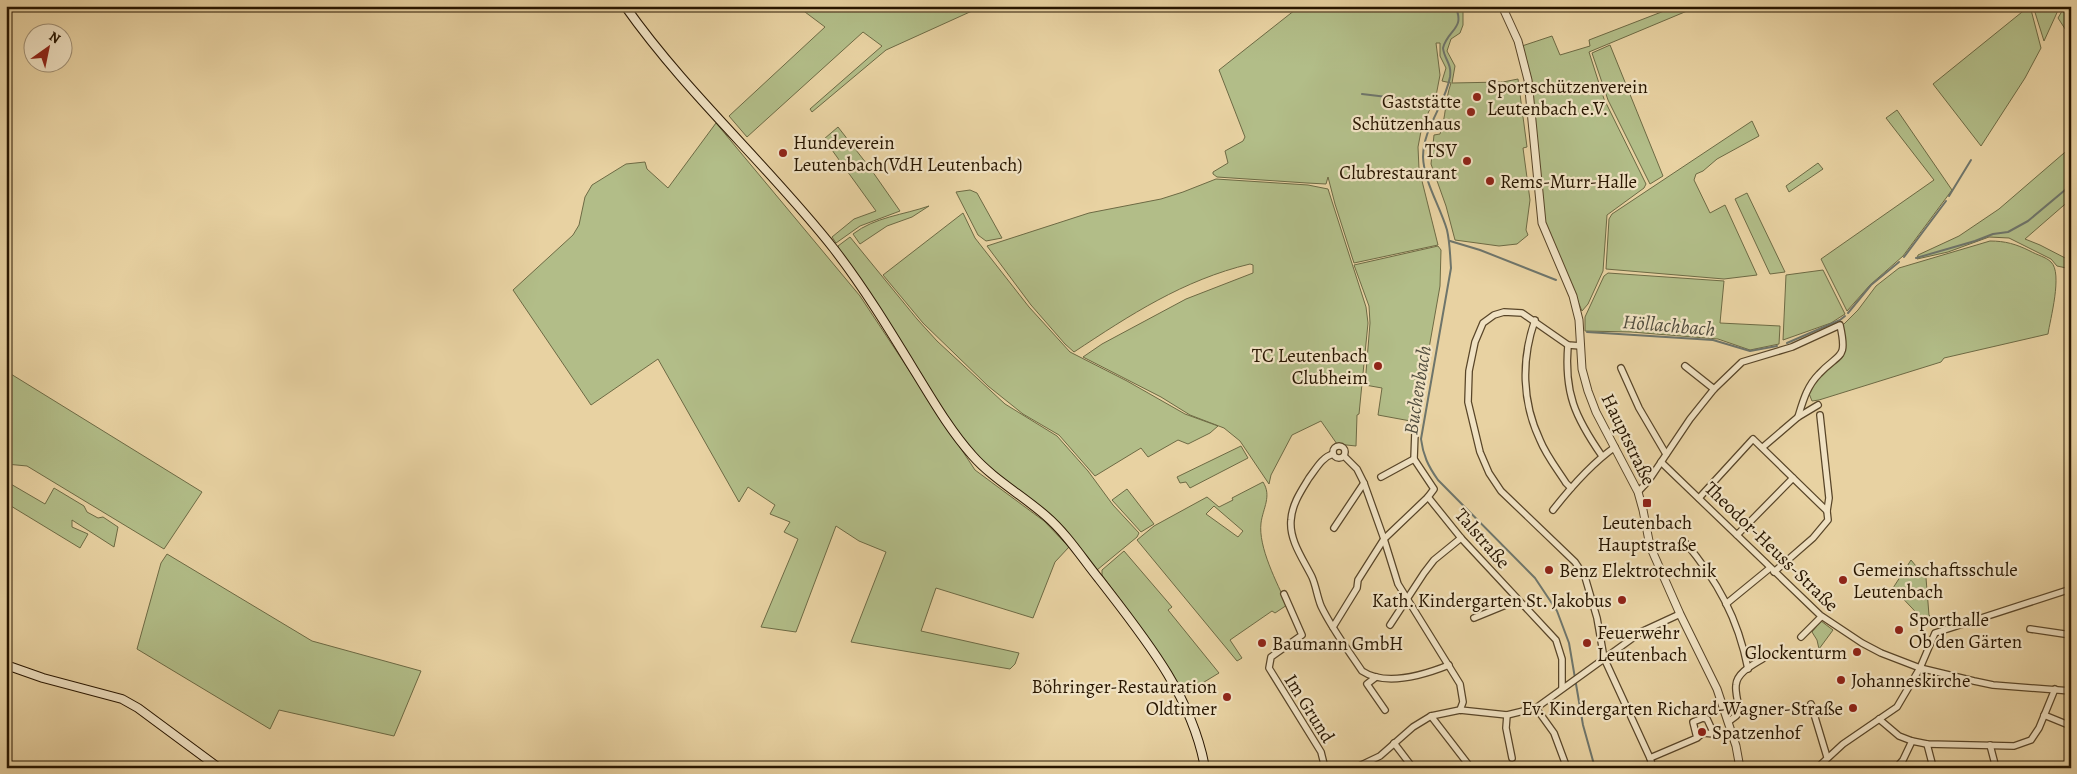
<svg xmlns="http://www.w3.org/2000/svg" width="2077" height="774" viewBox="0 0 2077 774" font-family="Alegreya,serif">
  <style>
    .green { fill: #b2bd88; stroke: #6d6a44; fill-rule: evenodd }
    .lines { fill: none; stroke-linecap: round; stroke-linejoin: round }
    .stream { stroke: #6e756b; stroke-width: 2 }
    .minor-casing { stroke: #584528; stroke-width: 8 }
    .tertiary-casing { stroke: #584528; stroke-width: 9 }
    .secondary-casing { stroke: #281600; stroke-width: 10 }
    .minor { stroke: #f0e2c3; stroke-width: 5.5 }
    .tertiary { stroke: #f0e2c3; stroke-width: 7 }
    .secondary { stroke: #f0e2c3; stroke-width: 8 }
    .poi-dot { fill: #8f2418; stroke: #f0e2c3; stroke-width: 2 }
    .labels { text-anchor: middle; stroke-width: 4.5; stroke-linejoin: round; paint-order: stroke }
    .poi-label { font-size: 19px; fill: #281600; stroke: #f0e2c3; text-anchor: start }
    .street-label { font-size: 19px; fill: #281600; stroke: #f0e2c3 }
    .water-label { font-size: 20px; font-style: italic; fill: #514d3e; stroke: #f0e2c3 }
  </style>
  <rect width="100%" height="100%" fill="#e8d2a2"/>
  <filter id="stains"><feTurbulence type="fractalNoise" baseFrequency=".004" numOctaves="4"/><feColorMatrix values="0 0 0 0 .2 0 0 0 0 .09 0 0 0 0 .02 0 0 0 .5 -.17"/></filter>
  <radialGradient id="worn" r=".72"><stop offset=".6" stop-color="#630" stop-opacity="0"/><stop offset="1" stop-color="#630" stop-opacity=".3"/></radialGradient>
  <g class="green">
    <path d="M797,6h186l-97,44 -74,62 -2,-3 72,-63 -19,-14 -116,105 -18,-21 96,-89z"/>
    <path d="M1300,6h160l3,4v15l-3,8 -9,6 -4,12 8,15 -3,17 51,-1 15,-3 9,68 -4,1 7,52 -4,30 2,5 -11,9 -18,2 -44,-6 -9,-34 -15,-42 3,-29 6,-1c6,-17 5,-34 11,-51l-9,-2 4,-13 -6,-12v-13h-4l4,32 -4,21 -14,30 -4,21 1,22 19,76 -84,18 -19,-59 -7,-27 -2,7 -19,-1 -90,-6 -4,-3v-2l15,-9 -3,-12 18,-10 2,-4 -26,-67z"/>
    <path d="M1677,6h22l-110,46 15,47 42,85 -2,4 -37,27 -4,56 -15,33 -6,7 -37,-89 -14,-145 -9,-31 30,-10 8,19 30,-9 -1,-6z"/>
    <path d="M2025,6h5l11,42 -16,30 -44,68 -48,-62 94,-76z"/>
    <path d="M2033,6h27l-16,35z"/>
    <path d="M2065,6h6v32l-13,-20z"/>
    <path d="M1610,45l53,131 -13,8 -42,-84 -16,-47z"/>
    <path d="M1897,110l55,80 -49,66 -33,29 -23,26 -26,-52 113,-79 -48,-62z"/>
    <path d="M1752,121l7,15 -42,23 -14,12 -7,3 -2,6 16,33 15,-8 32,70 -33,4 -118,-10 3,-50 3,-5z"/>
    <path d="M716,123l144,173 115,174 69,51 25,26 -14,15 -22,56 -97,-30 -15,43 98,22 -4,11 -5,5 -159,-27 35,-90 -27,-11 -23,-15 -40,106 -35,-5 37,-88 -14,-7 6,-10 -20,-8 5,-9 -27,-18 -9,15 -81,-143 -67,46 -78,-115 60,-55 6,-10 6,-28 7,-12 34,-21 19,-2 2,7 21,19z"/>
    <path d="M838,127l32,41 30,43 -40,15 -24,17 -4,-6 22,-18 22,-8 -52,-72z"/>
    <path d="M2071,147v52l-46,40 15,6 31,16v8l-14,-3 -6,-7 -42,-21 -20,-1 -41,15 -31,7 1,-4 41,-19 40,-27z"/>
    <path d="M1818,163l5,6 -34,23 -3,-6z"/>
    <path d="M1216,179l92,6 20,4 38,118 2,16 -9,91 -2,1 -1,31 -19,-2 -16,-23 -29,14 -21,40 -2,9 -29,-43 -16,-13 -34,-13 -29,-18 -78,-40 19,-13 84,-45 67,-26v-8l-3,-1c-67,16 -120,51 -176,88l-9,-8 -34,-39 -44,-59 102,-33 72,-14 22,-7z"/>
    <path d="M970,190l7,3 25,45 -16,3 -8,-6 -22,-43z"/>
    <path d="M1747,193l38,79 -15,2 -35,-75z"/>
    <path d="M929,206l-17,11 -25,9 -27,18 -7,-10c22,-17 50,-19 76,-28z"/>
    <path d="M963,213l12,25 54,69 41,45 57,29 58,33 33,12 -8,7 -22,11 -10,-4 -30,17 -7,-9 -46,28 -36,-41 -36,-21 -35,-28 -65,-63 -40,-48z"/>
    <path d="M850,237l67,82 20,22 68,63 52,32 31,35 25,34 26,28 -2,4 -40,33 -19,-24 -94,-83 -19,-21 -20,-29 -78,-124 -28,-37 -1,-6z"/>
    <path d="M1990,241c15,0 26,3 40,10 7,4 16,6 21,11 12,11 -1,58 -3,72l-104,24 -3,4 -122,38 -7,1 -4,-10 12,-16 23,-18 2,-15 -2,-17 15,-15 18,-24 23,-18z"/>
    <path d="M1438,246l3,4 -1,36 -24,136 -38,-7 4,-27 -17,-3 5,-62 -1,-17 -15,-41z"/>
    <path d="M1823,270l22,44 -14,9 -48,17 3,-65z"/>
    <path d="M1608,273l116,8 -4,42 60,3 -1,18 -29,6 -32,-11 -87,-7 -46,-1v-14l19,-41z"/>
    <path d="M6,371l196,121 -38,57 -137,-83 -21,-2z"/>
    <path d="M1241,446l7,12 -58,30 -4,-6 -6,1 -3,-6z"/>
    <path d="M1263,482c9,14 0,26 -2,41 -3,24 16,60 26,82l-12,8 -3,-2 -42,29 12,18 -5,3 -100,-121 17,-14 53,-29 12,10 14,-7 -1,-2zM1214,506l29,25 -5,6 -32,-23z"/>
    <path d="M6,483h3l36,21 9,-16 30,18 3,6 11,6 5,-1 15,10 -4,20 -42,-27v7l16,7 -8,14 -74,-45z"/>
    <path d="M1127,489l27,35 -13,8 -29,-32z"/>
    <path d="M1124,551l48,56 -4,3 51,63 -28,17 -14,-7 -32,-50 -43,-58v-5z"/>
    <path d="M167,554l145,87 109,30 -27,65 -115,-26 -9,19 -133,-80 24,-86z"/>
    <path d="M1911,560l15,18 3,37 6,7 -6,4 -36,-38z"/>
    <path d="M1821,621l12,9 -14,19 -2,-9 -5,-8z"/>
  </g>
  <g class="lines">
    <g class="stream">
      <path d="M1455,6c11,23 -7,23 -12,42 1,11 9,15 7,29 -5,28 -27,51 -27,80 1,25 17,49 24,73 3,13 3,25 4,38l-30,171c2,16 7,27 17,41l97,98 22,33 12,32 14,82 12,43"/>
      <path d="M1362,94l50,6"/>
      <path d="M1949,196l22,-36"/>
      <path d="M1450,241l30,9 76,30"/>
      <path d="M1904,257l42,-56"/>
      <path d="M1916,258l59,-17 18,-7 15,-2 20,-11 43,-36"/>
      <path d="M1848,313l23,-28 28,-23"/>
      <path d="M1587,332l126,8 37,11 27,-5"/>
      <path d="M1787,343l53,-23 5,-4"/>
    </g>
    <defs>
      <g id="minor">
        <path d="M1535,320c-14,40 -13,82 5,120 6,15 17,29 26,43l5,5"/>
        <path d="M1568,345c-4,48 7,72 34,111"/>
        <path d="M1581,346l-13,-1 -46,-32 -18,-1 -10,3 -11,8 -8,19 -6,29 -1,31 12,50 9,21 12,18 74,71 10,15 12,41 7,40 46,100 3,10"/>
        <path d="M1685,366l29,23"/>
        <path d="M1621,368l18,40 27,46"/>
        <path d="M1820,415l9,83 -2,13"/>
        <path d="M1415,432l-1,27 20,30 -6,8 33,41 95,102 6,19v29"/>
        <circle cx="1339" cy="452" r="6"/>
        <path d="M1763,447l35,-30 20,-12"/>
        <path d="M1333,454c-11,3 -17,15 -24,24 -8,13 -17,26 -18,42 -2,20 12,39 21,57 4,9 5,19 9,29 11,23 27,44 41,65 24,16 62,4 87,-6"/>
        <path d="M1344,456l13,13 7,14 20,56 14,45 62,100 3,18 -3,8"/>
        <path d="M1661,462l159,153 42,28 19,10 39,15 54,13 19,4 78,6"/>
        <path d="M1381,477l33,-18"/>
        <path d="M1638,492l11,-12 41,-61 24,-30 28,-27 50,-15 48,-22c8,36 -1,27 -21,49 -12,12 -16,27 -21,43"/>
        <path d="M1699,498l54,-59 74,72 1,9 -15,18 -39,34"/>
        <path d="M1553,510c18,-23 38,-46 62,-63"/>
        <path d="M1334,528l30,-45"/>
        <path d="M1737,535l56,-57"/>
        <path d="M1684,541c33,39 54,77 64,128"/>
        <path d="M1284,594l18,41 -31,22 -2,11 52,84 4,16"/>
        <path d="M1726,604l44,-36"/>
        <path d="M1474,618l44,-18"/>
        <path d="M1390,625l34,-52 10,-13 27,-22"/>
        <path d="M1333,627l24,-39 1,-8 26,-41 44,-42"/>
        <path d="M2030,629l41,6"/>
        <path d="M1801,637l20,-20"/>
        <path d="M1376,677l-9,7 18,26"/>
        <path d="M1811,704l16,53"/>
        <path d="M1536,708l18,25 13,35"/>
        <path d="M1507,715l-1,13 6,30"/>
        <path d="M2044,715l27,11"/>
        <path d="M1431,716l40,52"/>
        <path d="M1879,719l20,17 13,5 15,3 87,2 17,-6 8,-12 16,-39"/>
        <path d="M1728,722l8,-6 3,-4c0,-9 -4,-18 -3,-27 1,-14 21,-22 31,-29"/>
        <path d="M1394,743l19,25"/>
        <path d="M1927,744l6,23"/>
        <path d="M1990,745l6,23"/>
        <path d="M1650,758l47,-20 6,-5 11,1 -7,-15 -4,-1 -10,4 4,16"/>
        <path d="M1355,768l25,-12 33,-29 18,-11 29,-6 47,5 29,-7 105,-76 39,-18"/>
        <path d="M1817,768l26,-24 54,-37 23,-39 15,-35 136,-44"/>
        <path d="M1896,768l7,-8 9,-19"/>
      </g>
      <path id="tertiary" d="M1502,6l16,35 10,39 14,143 31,73 6,24 3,49 6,22 8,21 42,80 5,18 7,36 30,68 37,75 19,57 4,22"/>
      <g id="secondary">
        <path d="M625,6c62,88 143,159 209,243 30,39 55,80 80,121 18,29 35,59 58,85 21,24 50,40 74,61 21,18 36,42 53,63 44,57 93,116 106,189"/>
        <path d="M6,665l37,13 79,21 16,9 81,60"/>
      </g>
    </defs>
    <use href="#minor" class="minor-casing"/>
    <use href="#tertiary" class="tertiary-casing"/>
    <use href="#secondary" class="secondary-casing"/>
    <use href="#minor" class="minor"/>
    <use href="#tertiary" class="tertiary"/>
    <use href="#secondary" class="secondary"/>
  </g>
  <g class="poi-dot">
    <circle cx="1477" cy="97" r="5"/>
    <circle cx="1471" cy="112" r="5"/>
    <circle cx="783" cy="153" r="5"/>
    <circle cx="1467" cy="161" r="5"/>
    <circle cx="1490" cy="181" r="5"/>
    <circle cx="1378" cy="366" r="5"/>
    <rect x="1642" y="498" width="10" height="10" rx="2.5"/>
    <circle cx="1549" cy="570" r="5"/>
    <circle cx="1843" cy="580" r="5"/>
    <circle cx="1622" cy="600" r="5"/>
    <circle cx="1899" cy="630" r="5"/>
    <circle cx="1262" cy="643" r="5"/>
    <circle cx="1587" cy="643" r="5"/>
    <circle cx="1857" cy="652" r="5"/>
    <circle cx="1841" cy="680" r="5"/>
    <circle cx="1227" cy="697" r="5"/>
    <circle cx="1853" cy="708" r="5"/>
    <circle cx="1702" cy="732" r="5"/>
  </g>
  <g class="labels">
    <g class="poi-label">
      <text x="1487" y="93">Sportschützenverein<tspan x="1487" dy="22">Leutenbach e.V.</tspan></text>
      <text x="1461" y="108" text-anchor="end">Gaststätte<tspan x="1461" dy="22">Schützenhaus</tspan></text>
      <text x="793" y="149">Hundeverein<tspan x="793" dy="22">Leutenbach(VdH Leutenbach)</tspan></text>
      <text x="1457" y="157" text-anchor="end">TSV<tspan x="1457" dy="22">Clubrestaurant</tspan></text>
      <text x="1500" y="188">Rems-Murr-Halle</text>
      <text x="1368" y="362" text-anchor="end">TC Leutenbach<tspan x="1368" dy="22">Clubheim</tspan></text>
      <text x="1647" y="529" text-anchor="middle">Leutenbach<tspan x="1647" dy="22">Hauptstraße</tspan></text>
      <text x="1853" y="576">Gemeinschaftsschule<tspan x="1853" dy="22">Leutenbach</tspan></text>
      <text x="1559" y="577">Benz Elektrotechnik</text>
      <text x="1612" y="607" text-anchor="end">Kath. Kindergarten St. Jakobus</text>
      <text x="1909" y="626">Sporthalle<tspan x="1909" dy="22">Ob den Gärten</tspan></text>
      <text x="1597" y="639">Feuerwehr<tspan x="1597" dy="22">Leutenbach</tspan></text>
      <text x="1272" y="650">Baumann GmbH</text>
      <text x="1847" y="659" text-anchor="end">Glockenturm</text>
      <text x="1851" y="687">Johanneskirche</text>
      <text x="1217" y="693" text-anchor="end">Böhringer-Restauration<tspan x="1217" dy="22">Oldtimer</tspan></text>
      <text x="1843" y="715" text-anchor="end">Ev. Kindergarten Richard-Wagner-Straße</text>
      <text x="1712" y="739">Spatzenhof</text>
    </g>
    <g class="street-label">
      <text transform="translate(1629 439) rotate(64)" y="7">Hauptstraße</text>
      <text transform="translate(1483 538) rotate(49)" y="7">Talstraße</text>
      <text transform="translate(1772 546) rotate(44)" y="7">Theodor-Heuss-Straße</text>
      <text transform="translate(1310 708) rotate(58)" y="7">Im Grund</text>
    </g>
    <g class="water-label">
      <text transform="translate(1669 325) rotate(5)" y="7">Höllachbach</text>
      <text transform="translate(1417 390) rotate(-81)" y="7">Buchenbach</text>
    </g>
  </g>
  <rect width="2077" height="774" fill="none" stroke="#e8d2a2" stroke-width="25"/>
  <rect x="8" y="8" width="2062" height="759" fill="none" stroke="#281600" stroke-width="2.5"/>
  <rect x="12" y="12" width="2052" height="749" fill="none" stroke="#281600"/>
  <g transform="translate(48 48) rotate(33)"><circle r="24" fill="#f0e2c3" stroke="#a09075"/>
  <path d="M0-4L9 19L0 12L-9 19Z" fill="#8f2418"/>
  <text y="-8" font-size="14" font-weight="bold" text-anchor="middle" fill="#281600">N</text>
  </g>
  <rect width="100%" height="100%" filter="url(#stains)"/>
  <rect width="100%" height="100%" fill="url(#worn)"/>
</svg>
